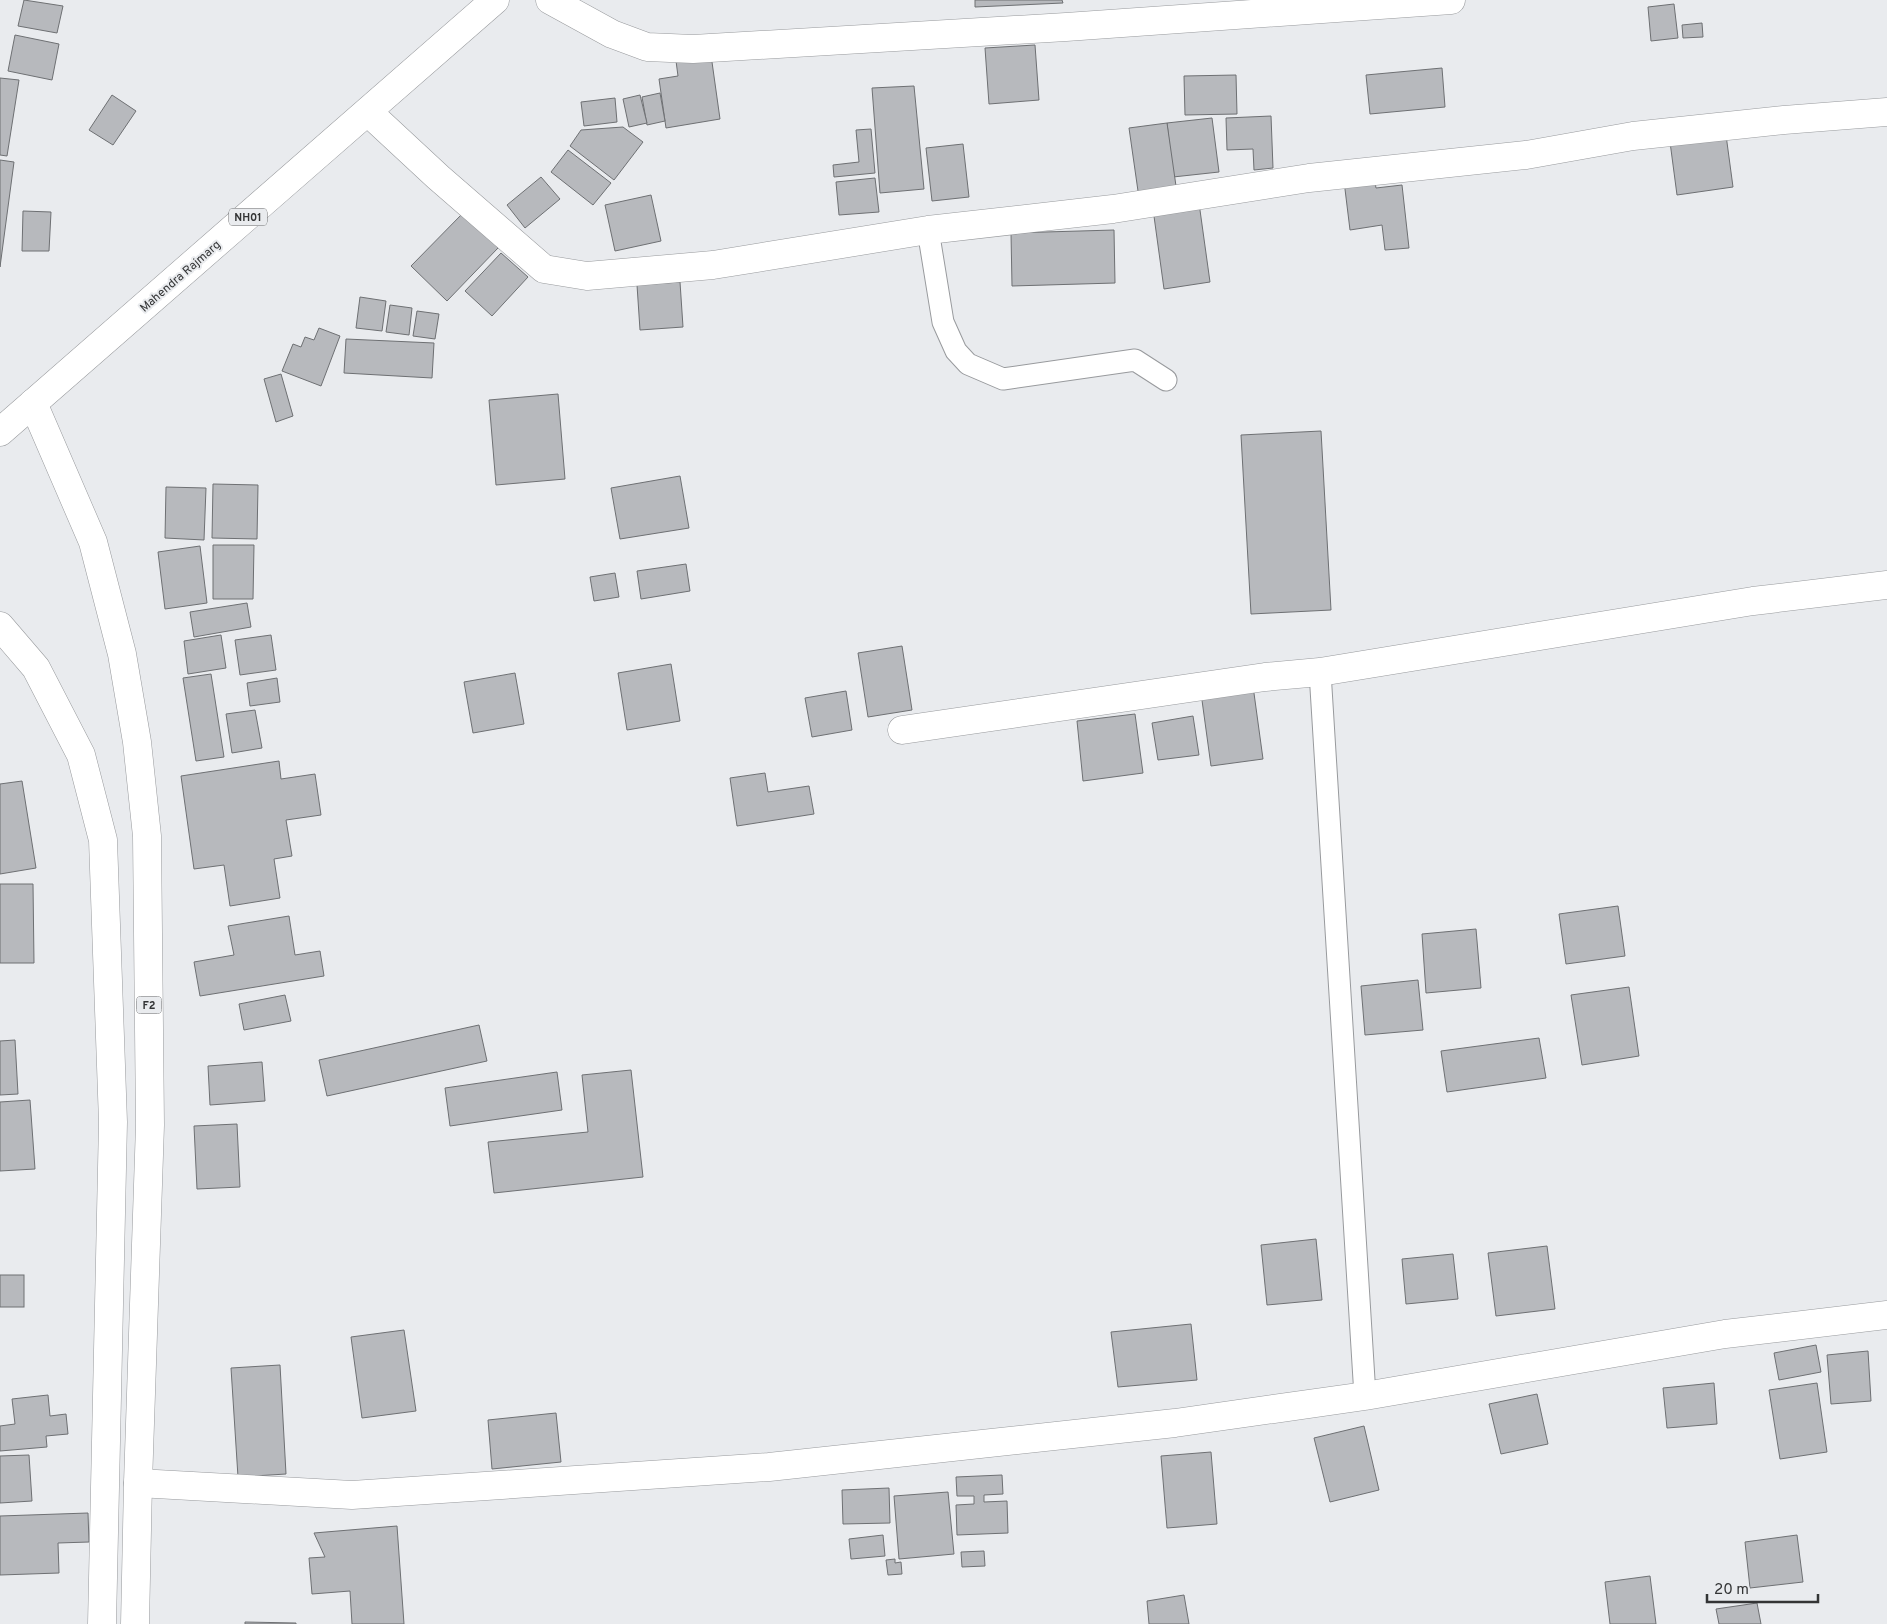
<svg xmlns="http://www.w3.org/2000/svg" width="1887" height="1624" viewBox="0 0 1887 1624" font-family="Overpass,sans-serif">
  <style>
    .building { fill: #b7b9bd; stroke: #6e7073 }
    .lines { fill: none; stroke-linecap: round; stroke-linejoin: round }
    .service-casing { stroke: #989a9d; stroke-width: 23 }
    .minor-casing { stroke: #989a9d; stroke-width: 29 }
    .primary-casing { stroke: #989a9d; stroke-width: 29 }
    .trunk-casing { stroke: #989a9d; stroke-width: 29 }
    .service { stroke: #fff; stroke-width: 21 }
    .minor { stroke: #fff; stroke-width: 28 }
    .primary { stroke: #fff; stroke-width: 28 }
    .trunk { stroke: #fff; stroke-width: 28 }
    .labels { text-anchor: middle; stroke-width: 4; stroke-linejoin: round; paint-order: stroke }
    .shield { fill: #e9ebee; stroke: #6a6b6c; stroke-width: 1 }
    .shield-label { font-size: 11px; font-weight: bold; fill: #333435 }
    .street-label { font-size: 12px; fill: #333435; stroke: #e9ebee }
  </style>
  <rect width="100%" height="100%" fill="#e9ebee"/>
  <g class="building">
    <path d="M24,0l39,6 -6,27 -39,-7z"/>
    <path d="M975,0h87l1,3 -88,4z"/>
    <path d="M1674,4l4,34 -27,3 -3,-34z"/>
    <path d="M1702,23l1,14 -20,1 -1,-13z"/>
    <path d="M15,35l44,9 -7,36 -44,-9z"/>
    <path d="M1035,45l4,55 -50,4 -4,-56z"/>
    <path d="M711,55l9,64 -54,9 -7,-49 19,-3 -2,-15z"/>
    <path d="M1442,68l3,39 -75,7 -4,-39z"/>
    <path d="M1236,75l1,39 -52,1 -1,-39z"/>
    <path d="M0,78l19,2 -12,76 -7,-1z"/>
    <path d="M914,86l10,103 -44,4 -8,-105z"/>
    <path d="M660,93l5,28 -18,4 -5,-28z"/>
    <path d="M112,95l24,16 -23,34 -24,-15z"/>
    <path d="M640,95l7,28 -18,4 -6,-28z"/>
    <path d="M615,98l2,24 -33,4 -3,-24z"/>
    <path d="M1271,116l2,52 -19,2 -1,-21 -26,1 -1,-32z"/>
    <path d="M1212,118l7,54 -46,5 -6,-54z"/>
    <path d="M1167,123l10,70 -38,5 -10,-70z"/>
    <path d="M623,127l20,15 -29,38 -44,-34 11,-16z"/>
    <path d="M871,129l4,44 -41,4 -1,-12 26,-3 -3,-32z"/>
    <path d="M1726,135l7,52 -56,8 -7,-53z"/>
    <path d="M963,144l6,53 -37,4 -6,-53z"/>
    <path d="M568,150l43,33 -18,22 -42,-33z"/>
    <path d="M0,160l14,2 -14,105z"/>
    <path d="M541,177l19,22 -35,29 -18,-23z"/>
    <path d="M1374,177l2,11 26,-3 7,63 -24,2 -3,-25 -32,5 -6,-49z"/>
    <path d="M875,178l4,34 -40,3 -3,-33z"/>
    <path d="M651,195l10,46 -46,10 -10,-46z"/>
    <path d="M1199,203l11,79 -46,7 -11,-80z"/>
    <path d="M23,211l28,1 -2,39h-27z"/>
    <path d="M463,213l35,35 -51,53 -36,-35z"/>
    <path d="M1114,230l1,53 -103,3 -1,-53z"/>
    <path d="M501,253l27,24 -36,39 -27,-25z"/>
    <path d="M680,282l3,45 -43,3 -3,-45z"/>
    <path d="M360,297l26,4 -4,30 -26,-3z"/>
    <path d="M390,305l22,3 -3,27 -23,-3z"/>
    <path d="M417,311l22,3 -4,25 -22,-3z"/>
    <path d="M319,328l21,8 -19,50 -39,-15 11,-27 8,3 4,-10 9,3z"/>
    <path d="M346,339l88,4 -2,35 -88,-5z"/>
    <path d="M281,374l12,42 -17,6 -12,-43z"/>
    <path d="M558,394l7,85 -69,6 -7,-85z"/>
    <path d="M1321,431l10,179 -80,4 -10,-179z"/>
    <path d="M680,476l9,52 -69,11 -9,-51z"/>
    <path d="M213,484l45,1 -1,54 -45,-1z"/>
    <path d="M166,487l40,1 -2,52 -39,-2z"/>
    <path d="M213,545h41l-1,54h-40z"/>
    <path d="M200,546l7,57 -42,6 -7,-57z"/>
    <path d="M686,564l4,27 -49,8 -4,-28z"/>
    <path d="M615,573l4,24 -25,4 -4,-24z"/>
    <path d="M247,603l4,24 -57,10 -4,-25z"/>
    <path d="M221,635l5,33 -38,6 -4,-33z"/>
    <path d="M271,635l5,35 -36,5 -5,-35z"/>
    <path d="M902,646l10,64 -44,7 -10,-64z"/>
    <path d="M671,664l9,57 -53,9 -9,-57z"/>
    <path d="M515,673l9,51 -51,9 -9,-51z"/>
    <path d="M211,674l13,83 -28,4 -13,-83z"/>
    <path d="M277,678l3,24 -30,4 -3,-23z"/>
    <path d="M1253,686l10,73 -52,7 -10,-73z"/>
    <path d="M846,691l6,39 -40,7 -7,-39z"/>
    <path d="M255,710l7,38 -30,5 -6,-39z"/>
    <path d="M1135,714l8,59 -60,8 -6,-60z"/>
    <path d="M1193,716l6,39 -41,5 -6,-37z"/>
    <path d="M279,761l2,18 34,-5 6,41 -35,5 6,36 -18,3 6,39 -50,8 -6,-41 -30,4 -13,-93z"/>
    <path d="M765,773l3,19 41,-6 5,28 -77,12 -7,-48z"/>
    <path d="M22,781l14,87 -36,6v-90z"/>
    <path d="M0,884h33l1,79h-34z"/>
    <path d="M1618,906l7,50 -59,8 -7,-50z"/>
    <path d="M289,916l6,39 25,-4 4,25 -124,20 -6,-34 40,-7 -6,-29z"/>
    <path d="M1476,929l5,59 -55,5 -4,-59z"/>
    <path d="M1418,980l5,50 -58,5 -4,-49z"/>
    <path d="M1629,987l10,69 -57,9 -11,-70z"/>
    <path d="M285,995l6,26 -47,9 -5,-26z"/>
    <path d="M479,1025l8,36 -160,35 -8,-36z"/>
    <path d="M1539,1038l7,40 -99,14 -6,-41z"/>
    <path d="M15,1040l3,54 -18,1v-54z"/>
    <path d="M262,1062l3,39 -55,4 -2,-39z"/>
    <path d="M631,1070l12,107 -149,16 -6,-51 100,-10 -6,-57z"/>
    <path d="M557,1072l5,38 -112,16 -5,-38z"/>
    <path d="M30,1100l5,69 -35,2v-69z"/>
    <path d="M237,1124l3,63 -43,2 -3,-63z"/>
    <path d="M1316,1239l6,61 -55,5 -6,-60z"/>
    <path d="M1547,1246l8,63 -59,7 -8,-63z"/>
    <path d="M1453,1254l5,45 -52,5 -4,-45z"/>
    <rect x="0" y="1275" width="24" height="32"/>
    <path d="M1191,1324l6,56 -79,7 -7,-55z"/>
    <path d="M404,1330l12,81 -54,7 -11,-81z"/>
    <path d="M1816,1345l5,27 -42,8 -5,-27z"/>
    <path d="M1868,1351l3,50 -40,3 -4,-49z"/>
    <path d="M280,1365l6,109 -48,3 -7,-109z"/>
    <path d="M1714,1383l3,41 -50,4 -4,-40z"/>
    <path d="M1817,1383l10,69 -47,7 -11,-69z"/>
    <path d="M1537,1394l11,50 -47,10 -12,-50z"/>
    <path d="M48,1395l2,21 16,-2 2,20 -22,2 1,11 -47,4v-25l15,-2 -3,-25z"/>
    <path d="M556,1413l5,49 -69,7 -4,-49z"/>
    <path d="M1364,1426l15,64 -49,12 -16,-64z"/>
    <path d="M1211,1452l6,72 -50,4 -6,-72z"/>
    <path d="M29,1455l3,46 -32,2v-47z"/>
    <path d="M1002,1475l1,19 -19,1v7l23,-1 1,32 -51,2 -1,-30 18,-1v-8h-17l-1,-19z"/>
    <path d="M889,1488l1,35 -47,1 -1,-34z"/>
    <path d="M948,1492l6,62 -55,5 -5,-63z"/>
    <path d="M88,1513l1,29 -31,1 1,30 -59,2v-59z"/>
    <path d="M397,1526l7,98h-52l-2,-33 -38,3 -3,-36 16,-1 -11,-24z"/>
    <path d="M883,1535l2,21 -34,3 -2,-20z"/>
    <path d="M1797,1535l6,47 -53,6 -5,-46z"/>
    <path d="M984,1551l1,15 -23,1 -1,-15z"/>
    <path d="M895,1559v4l6,-1 1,12 -14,1 -2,-15z"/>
    <path d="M1650,1576l6,48h-46l-5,-42z"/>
    <path d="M1184,1595l5,29h-40l-2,-23z"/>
    <path d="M1757,1603l4,21h-42l-3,-15z"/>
    <path d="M245,1622l51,1v1h-51z"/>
  </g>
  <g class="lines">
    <defs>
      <g id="service">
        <path d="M928,230l15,92 13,29 12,13 35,15 132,-19 31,20"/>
        <path d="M1320,672l45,724"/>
      </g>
      <g id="minor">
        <path d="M550,0l62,34 35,13 46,2 373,-22 385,-27"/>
        <path d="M368,112l70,65 106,92 43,7 126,-11 215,-35 185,-21 196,-31 217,-23 107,-19 151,-16 103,-8"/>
        <path d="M902,730l363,-53 55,-5 433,-71 134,-16"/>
        <path d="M138,1483l214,12 417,-28 406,-44 190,-27 360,-62 162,-19"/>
      </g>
      <g id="primary">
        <path d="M33,403l60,139 29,112 15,88 10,94 3,289 -12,358 -3,141"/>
        <path d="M0,626l36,42 45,87 22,85 10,282 -11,502"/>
      </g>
      <path id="trunk" d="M0,432l495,-432"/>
    </defs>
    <use href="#service" class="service-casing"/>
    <use href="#minor" class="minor-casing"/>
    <use href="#primary" class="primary-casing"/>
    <use href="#trunk" class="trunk-casing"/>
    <use href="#service" class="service"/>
    <use href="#minor" class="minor"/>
    <use href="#primary" class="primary"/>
    <use href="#trunk" class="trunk"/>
  </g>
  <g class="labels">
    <g class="shield">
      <rect x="229" y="208.5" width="38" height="17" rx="4"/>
      <rect x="136.5" y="996.5" width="25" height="17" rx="4"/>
    </g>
    <g class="shield-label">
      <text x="248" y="221">NH01</text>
      <text x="149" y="1009">F2</text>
    </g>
    <g class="street-label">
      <text transform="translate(180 276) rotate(-41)" y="4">Mahendra Rajmarg</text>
    </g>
  </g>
  <path d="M1707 1594v8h111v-8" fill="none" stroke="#333435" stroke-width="2.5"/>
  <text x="1714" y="1594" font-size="15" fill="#333435" stroke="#e9ebee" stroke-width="4" paint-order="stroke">20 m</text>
</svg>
